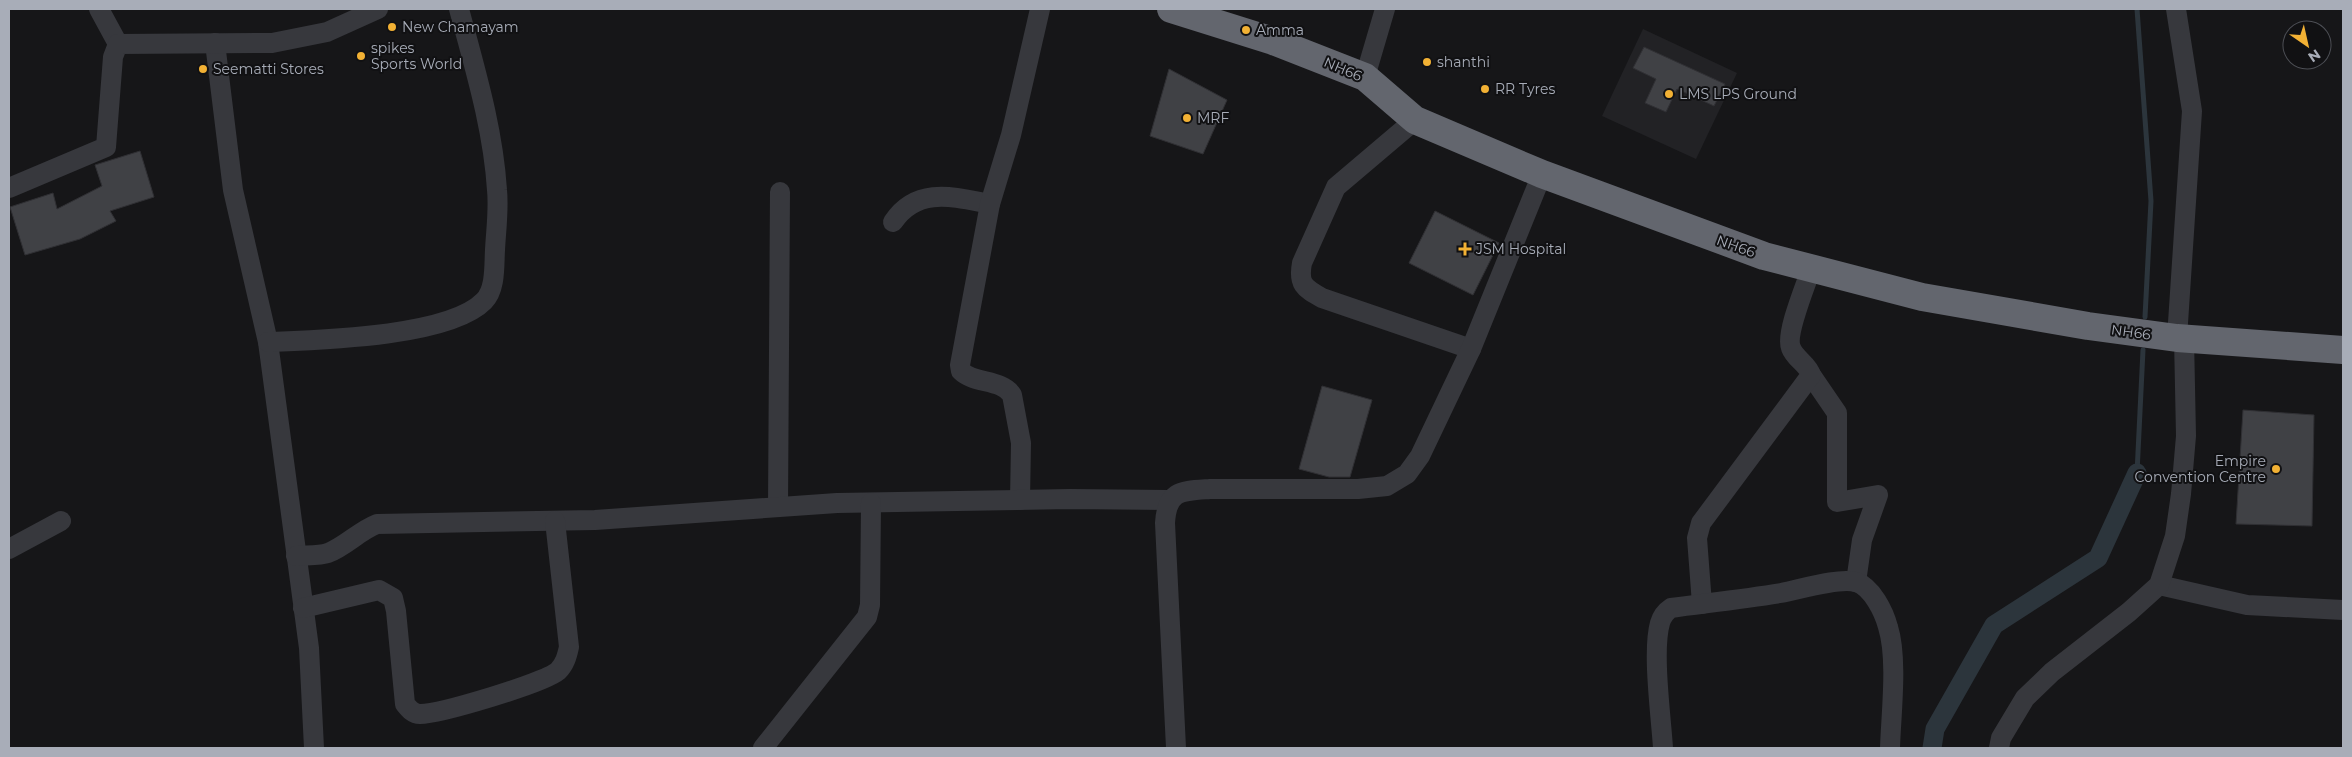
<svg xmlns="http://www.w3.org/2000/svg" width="2352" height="757" viewBox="0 0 2352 757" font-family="Montserrat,sans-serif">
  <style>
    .built { fill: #222225 }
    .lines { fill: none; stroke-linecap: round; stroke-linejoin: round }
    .stream { stroke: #2c353c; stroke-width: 5 }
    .canal { stroke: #2c353c; stroke-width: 19 }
    .building { fill: #404145; stroke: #303034 }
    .minor { stroke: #37383d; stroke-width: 20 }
    .highway { stroke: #63666e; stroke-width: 28 }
    .poi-dot { fill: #f2b134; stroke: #111113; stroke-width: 2 }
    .labels { text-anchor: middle; stroke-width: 4; stroke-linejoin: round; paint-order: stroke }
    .poi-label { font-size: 14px; fill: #a8adb8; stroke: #111113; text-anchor: start }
    .street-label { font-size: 14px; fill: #a8adb8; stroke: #111113 }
  </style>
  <rect width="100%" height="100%" fill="#161618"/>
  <path class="built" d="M1643,29l94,44 -41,86 -94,-43z"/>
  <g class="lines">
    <g class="stream">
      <path d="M2137,9l14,192 -6,116"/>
      <path d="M2137,473l6,-123"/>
    </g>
    <path class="canal" d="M1932,748l3,-19 59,-104 104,-67 39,-85"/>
  </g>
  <g class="building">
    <path d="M1644,47l81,37 -11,22 -37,-17 -11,23 -21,-9 11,-24 -23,-11z"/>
    <path d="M1169,69l58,31 -24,54 -53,-18z"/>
    <path d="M140,151l14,46 -44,14 6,10 -36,18 -55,16 -15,-48 43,-14 4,16 45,-23 -7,-21z"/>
    <path d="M1435,211l64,32 -26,52 -64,-32z"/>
    <path d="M1322,386l50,14 -22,77h-21l-30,-8z"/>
    <path d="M2243,410l71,5 -2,111 -76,-2z"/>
  </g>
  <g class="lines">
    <g class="minor">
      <path d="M99,9l19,35"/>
      <path d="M2176,9l16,102 -15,227"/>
      <path d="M215,43l18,147 35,152 41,306 5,100"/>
      <path d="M1365,77l20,-68"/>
      <path d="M1415,120l-79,67 -34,76c-4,21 2,25 20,35l149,51"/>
      <path d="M9,188l97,-41 7,-90 5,-13 154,-1 55,-11 51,-23"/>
      <path d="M893,222c24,-36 61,-25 97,-18"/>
      <path d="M268,342c50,-2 181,-5 216,-41 12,-12 10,-36 11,-51 1,-20 4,-41 2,-60 -4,-62 -22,-121 -38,-181"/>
      <path d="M1811,375l26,38v89l41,-7 -16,45 -6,42"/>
      <path d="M1020,500l1,-57 -9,-48c-10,-16 -38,-11 -51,-24l-1,-6 30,-161 21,-69 29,-126"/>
      <path d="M778,507l2,-315"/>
      <path d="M9,549l52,-28"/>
      <path d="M296,556c10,-1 23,0 32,-3 18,-7 31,-22 49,-29l218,-4 242,-17 233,-4 99,1"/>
      <path d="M2159,585l88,20 96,5"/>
      <path d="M1702,604l-5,-66 4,-15 110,-148c-3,-11 -16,-16 -20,-27 -6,-14 15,-63 20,-79"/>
      <path d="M303,608l76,-18 14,8 3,13 9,93c4,5 8,10 15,10 20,0 124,-31 138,-43 7,-7 9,-15 11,-24l-14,-126"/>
      <path d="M763,748l104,-131 3,-12 1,-102"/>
      <path d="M1176,748l-11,-225c2,-33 16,-32 45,-34h148l29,-3 20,-12 13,-18 51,-107 71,-175"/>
      <path d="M1663,748c-2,-32 -11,-97 -3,-125 2,-7 5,-11 11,-15 37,-5 73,-9 110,-15 18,-3 57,-16 75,-11 16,5 28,30 32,45 10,32 3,87 2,121"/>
      <path d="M1999,748l2,-10 24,-40 27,-26 77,-60 30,-27 16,-49 6,-42 5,-58 -2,-98"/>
    </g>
    <path class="highway" d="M1171,9l102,32 92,36 50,43 127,54 222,82 158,41 166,29 89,12 166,12"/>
  </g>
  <g class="poi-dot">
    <circle cx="392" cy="27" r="5"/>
    <circle cx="1246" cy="30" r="5"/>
    <circle cx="361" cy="56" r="5"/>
    <circle cx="1427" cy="62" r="5"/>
    <circle cx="203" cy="69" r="5"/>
    <circle cx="1485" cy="89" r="5"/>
    <circle cx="1669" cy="94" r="5"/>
    <circle cx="1187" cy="118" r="5"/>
    <path d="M1462.5 241.5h5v5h5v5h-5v5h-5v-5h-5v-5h5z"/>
    <circle cx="2276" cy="469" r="5"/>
  </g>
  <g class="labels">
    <g class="poi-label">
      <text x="402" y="32">New Chamayam</text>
      <text x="1256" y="35">Amma</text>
      <text x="371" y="53">spikes<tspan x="371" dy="16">Sports World</tspan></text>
      <text x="1437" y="67">shanthi</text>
      <text x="213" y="74">Seematti Stores</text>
      <text x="1495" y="94">RR Tyres</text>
      <text x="1679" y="99">LMS LPS Ground</text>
      <text x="1197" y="123">MRF</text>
      <text x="1476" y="254">JSM Hospital</text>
      <text x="2266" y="466" text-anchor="end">Empire<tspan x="2266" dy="16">Convention Centre</tspan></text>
    </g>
    <g class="street-label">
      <text transform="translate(1343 69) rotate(23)" y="5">NH66</text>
      <text transform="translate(1736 246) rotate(20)" y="5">NH66</text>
      <text transform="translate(2131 332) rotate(8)" y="5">NH66</text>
    </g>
  </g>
  <rect width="2352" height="757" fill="none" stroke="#a8adb8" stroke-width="20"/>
  <g transform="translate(2307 45) rotate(146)"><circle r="24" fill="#111113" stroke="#4d4f55"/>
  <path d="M0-4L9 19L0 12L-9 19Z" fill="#f2b134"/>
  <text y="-8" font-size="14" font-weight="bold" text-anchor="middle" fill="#a8adb8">N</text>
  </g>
</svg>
